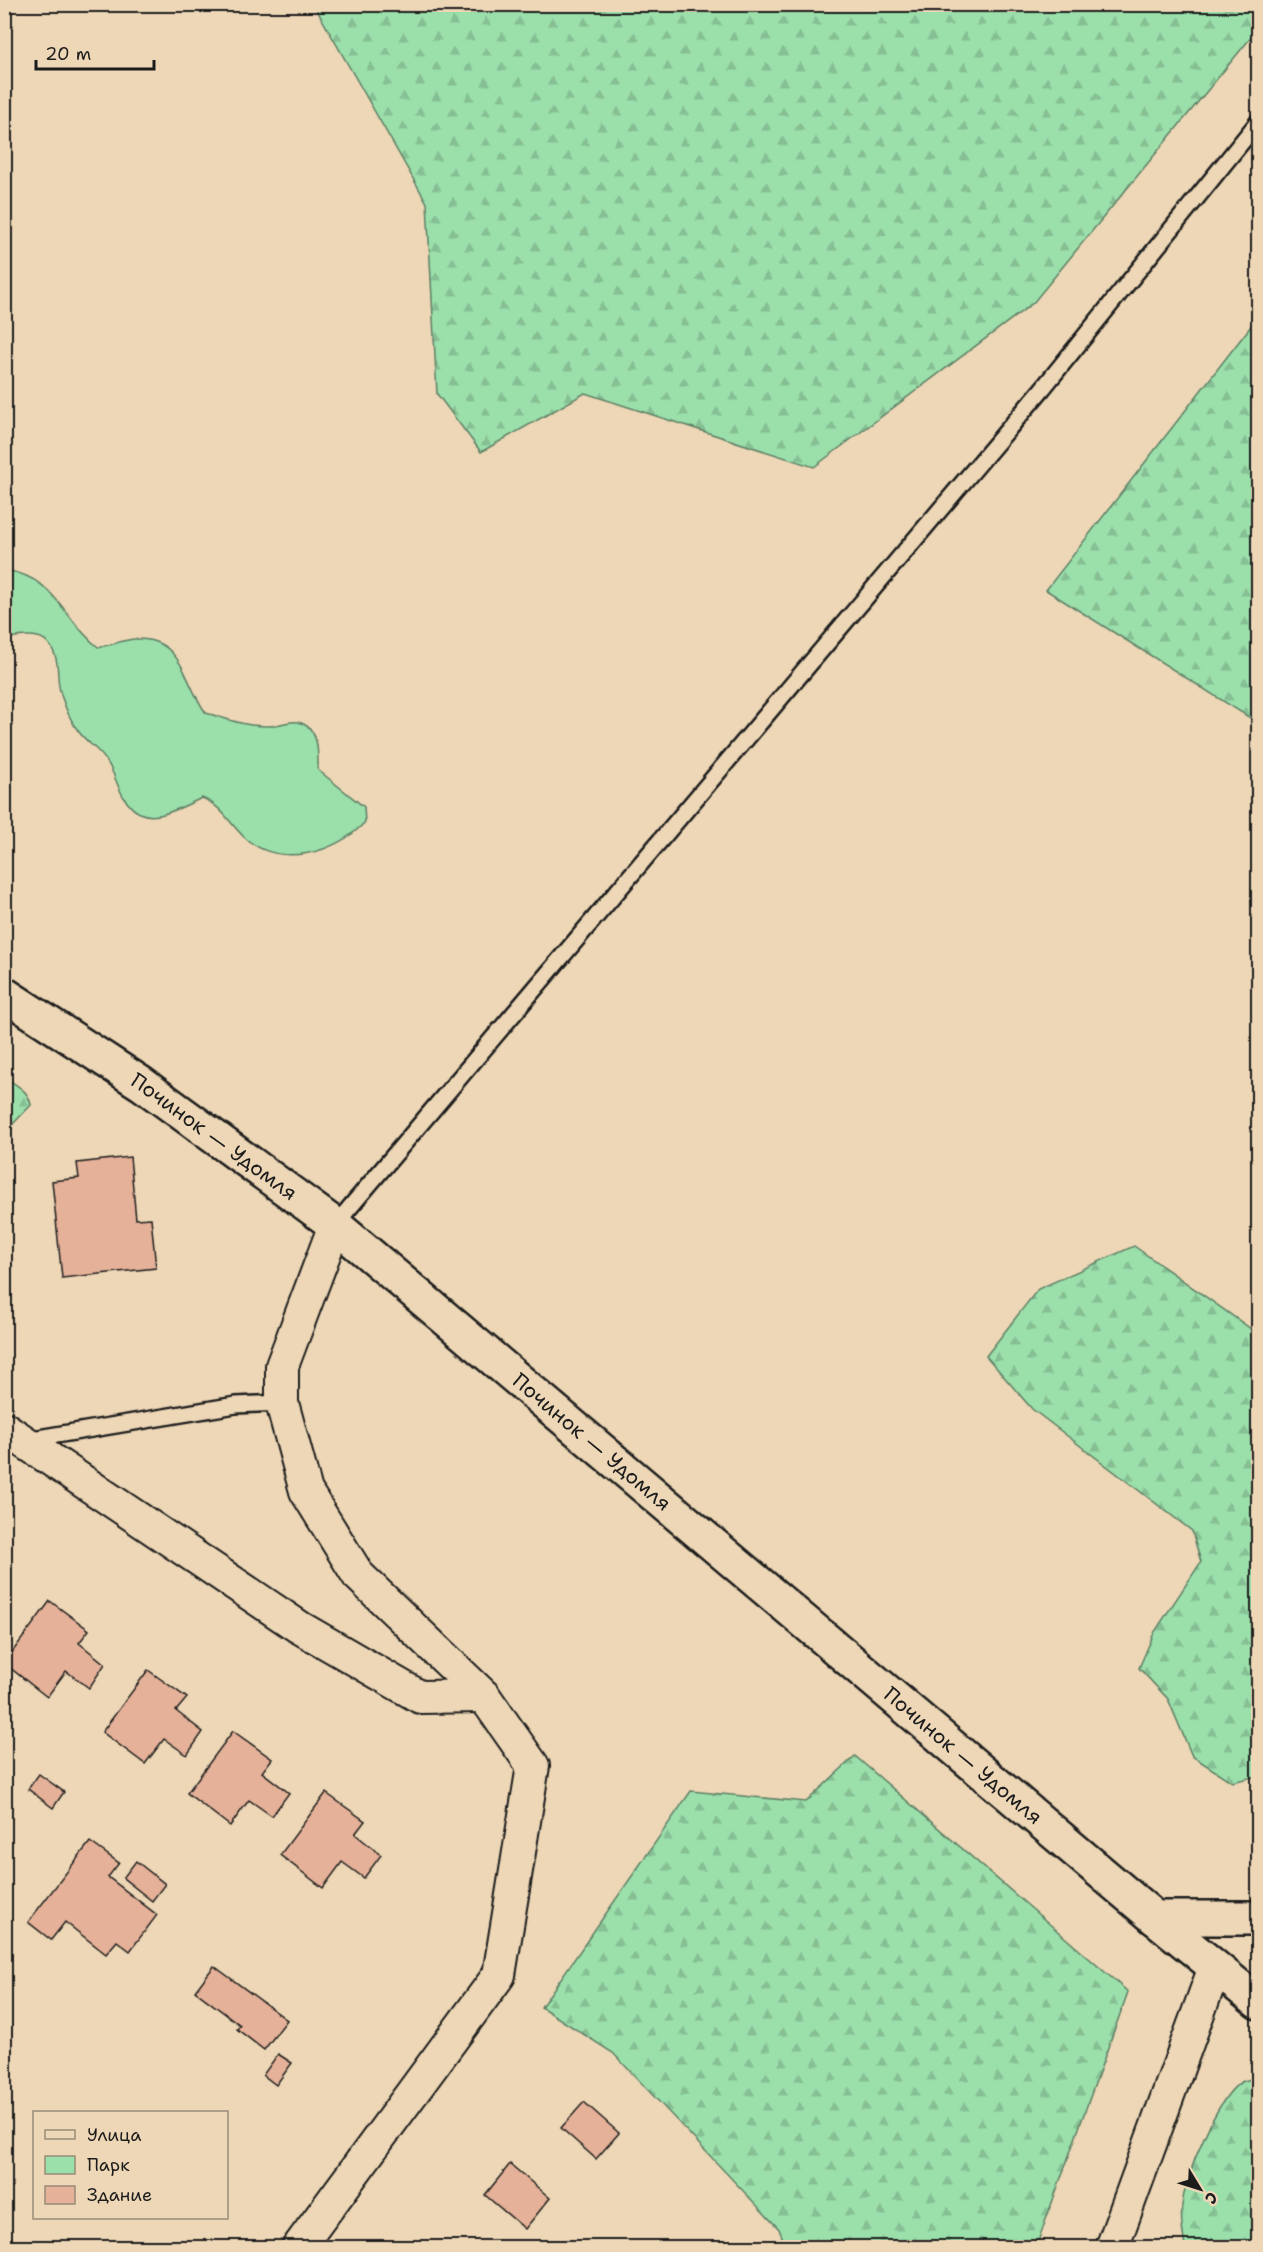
<svg xmlns="http://www.w3.org/2000/svg" width="1263" height="2252" viewBox="0 0 1263 2252" font-family="'Shantell Sans',sans-serif">
  <style>
    .green { fill: #9bdfab; stroke: #5c7e64; stroke-width: 1.5 }
    .forest { fill: url(#forest-firs); stroke: #5c7e64; stroke-width: 1.5 }
    .building { fill: #e5b198; stroke: #1c1c1c; stroke-width: 1.5 }
    .lines { fill: none; stroke-linecap: round; stroke-linejoin: round }
    .lane-casing { stroke: #1c1c1c; stroke-width: 20 }
    .street-casing { stroke: #1c1c1c; stroke-width: 36 }
    .secondary-casing { stroke: #1c1c1c; stroke-width: 38 }
    .lane { stroke: #edd7b6; stroke-width: 15 }
    .street { stroke: #edd7b6; stroke-width: 32 }
    .secondary { stroke: #edd7b6; stroke-width: 33 }
    .labels { text-anchor: middle; stroke-width: 4.5; stroke-linejoin: round; paint-order: stroke }
    .street-label { font-size: 21px; fill: #1c1c1c; stroke: #edd7b6 }
  </style>
  <defs>
    <pattern id="forest-firs" width="22" height="20" patternUnits="userSpaceOnUse" patternTransform="scale(1.5)"><rect width="22" height="20" fill="#9bdfab"/><path d="M5 1l3.5 6h-7zM16 11l3.5 6h-7z" fill="#85bf93"/></pattern>
  </defs>
  <rect width="100%" height="100%" fill="#edd7b6"/>
  <filter id="ink" filterUnits="userSpaceOnUse"><feTurbulence type="fractalNoise" baseFrequency=".0167" numOctaves="2"/><feDisplacementMap in="SourceGraphic" scale="12" xChannelSelector="R" yChannelSelector="G"/><feConvolveMatrix kernelMatrix="1 2 1 2 8 2 1 2 1" color-interpolation-filters="sRGB"/></filter>
  <g filter="url(#ink)">
    <path class="green" d="M4,570c53,7 58,49 94,77 13,-1 24,-7 36,-8 50,-2 49,43 72,74 21,6 38,13 60,13 9,1 23,-6 32,-4 22,5 20,31 20,48l46,37 1,15c-28,31 -85,47 -120,16 -16,-15 -23,-32 -43,-40 -26,11 -57,33 -77,1 -8,-11 -10,-26 -18,-37 -7,-12 -20,-19 -28,-30 -8,-10 -14,-25 -18,-37 -6,-18 1,-36 -13,-52 -10,-12 -30,-5 -43,-5z"/>
    <g class="forest">
      <path d="M1258,4v25l-225,274 -219,164 -229,-74 -104,59 -44,-58 -10,-191 -113,-198z"/>
      <path d="M1258,317v406l-212,-133z"/>
      <path d="M5,1077c11,9 23,12 26,28l-19,20h-7z"/>
      <path d="M1134,1246l124,88v442l-26,6 -40,-26 -24,-57 -29,-31 15,-35 47,-71 -9,-31 -160,-122 -46,-53 52,-67z"/>
      <path d="M855,1756l273,236 -92,255h-250l-7,-18 -166,-176 -72,-46 150,-216 115,11z"/>
      <path d="M1254,2078l4,4v165h-73c-2,-13 -5,-27 -3,-41 2,-28 35,-109 59,-124 4,-2 9,-2 13,-4z"/>
    </g>
    <g class="building">
      <path d="M130,1157l6,62 15,-1 5,50 -94,10 -10,-97 27,-3 -2,-15z"/>
      <path d="M50,1601l39,29 -10,13 26,21 -16,24 -23,-17 -19,26 -43,-34z"/>
      <path d="M148,1670l39,28 -11,13 27,21 -16,23 -23,-16 -19,25 -43,-32z"/>
      <path d="M233,1731l39,28 -10,13 27,21 -17,23 -23,-16 -19,26 -43,-33z"/>
      <path d="M39,1774l25,18 -11,16 -25,-19z"/>
      <path d="M326,1793l39,28 -10,13 26,21 -17,23 -22,-16 -19,26 -43,-33z"/>
      <path d="M90,1842l29,21 -11,14 49,38 -27,36 -13,-10 -11,13 -41,-32 -14,18 -23,-18z"/>
      <path d="M136,1861l29,23 -13,17 -29,-23z"/>
      <path d="M214,1966l73,54 -23,30 -27,-21 3,-4 -45,-34z"/>
      <path d="M278,2054l14,9 -16,22 -13,-10z"/>
      <path d="M584,2102l35,31 -23,26 -35,-31z"/>
      <path d="M510,2164l40,34 -25,31 -40,-34z"/>
    </g>
    <g class="lines">
      <defs>
        <g id="lane">
          <path d="M335,1225l708,-837 215,-266"/>
          <path d="M26,1440l210,-35 46,-2"/>
        </g>
        <g id="street">
          <path d="M4,1428l295,199 121,70 64,-1"/>
          <path d="M298,2248l201,-273 34,-209 -49,-70 -126,-121 -52,-84 -24,-88v-37l53,-141"/>
          <path d="M1112,2248l103,-281"/>
        </g>
        <g id="secondary">
          <path id="s1" d="M4,994l138,90 193,141 820,693 103,84"/>
          <path d="M1155,1918h103"/>
        </g>
      </defs>
      <use href="#lane" class="lane-casing"/>
      <use href="#street" class="street-casing"/>
      <use href="#secondary" class="secondary-casing"/>
      <use href="#lane" class="lane"/>
      <use href="#street" class="street"/>
      <use href="#secondary" class="secondary"/>
    </g>
  </g>
  <g class="labels">
    <g class="street-label">
      <text dy="7" stroke="none"><textPath href="#s1" startOffset="254">Починок — Удомля</textPath></text>
      <text dy="7" stroke="none"><textPath href="#s1" startOffset="740">Починок — Удомля</textPath></text>
      <text dy="7" stroke="none"><textPath href="#s1" startOffset="1226">Починок — Удомля</textPath></text>
    </g>
  </g>
  <rect width="1263" height="2252" fill="none" stroke="#edd7b6" stroke-width="24"/>
  <rect x="12" y="12" width="1239" height="2228" fill="none" stroke="#1c1c1c" stroke-width="2" filter="url(#ink)"/>
  <rect x="33" y="2111" width="195" height="108" fill="#edd7b6" stroke="#998c78" stroke-width="1.5"/>
  <rect x="45" y="2130" width="30" height="9" fill="#edd7b6" stroke="#998c78" stroke-width="1.5"/>
  <text x="87" y="2141" font-size="18" fill="#1c1c1c">Улица</text>
  <rect x="45" y="2156" width="30" height="18" fill="#9bdfab" stroke="#998c78" stroke-width="1.5"/>
  <text x="87" y="2171" font-size="18" fill="#1c1c1c">Парк</text>
  <rect x="45" y="2186" width="30" height="18" fill="#e5b198" stroke="#998c78" stroke-width="1.5"/>
  <text x="87" y="2201" font-size="18" fill="#1c1c1c">Здание</text>
  <g transform="translate(1200 2189) rotate(128)" stroke="#edd7b6" stroke-width="4.5" paint-order="stroke">
  <path d="M0-4.5L10 22L0 15L-10 22Z" fill="#1c1c1c"/>
  <text y="-9" font-size="16" font-weight="bold" text-anchor="middle" fill="#1c1c1c">С</text>
  </g>
  <path d="M36 60v9h118v-9" fill="none" stroke="#1c1c1c" stroke-width="3"/>
  <text x="45" y="60" font-size="18" fill="#1c1c1c" stroke="#edd7b6" stroke-width="4.5" paint-order="stroke">20 m</text>
</svg>
